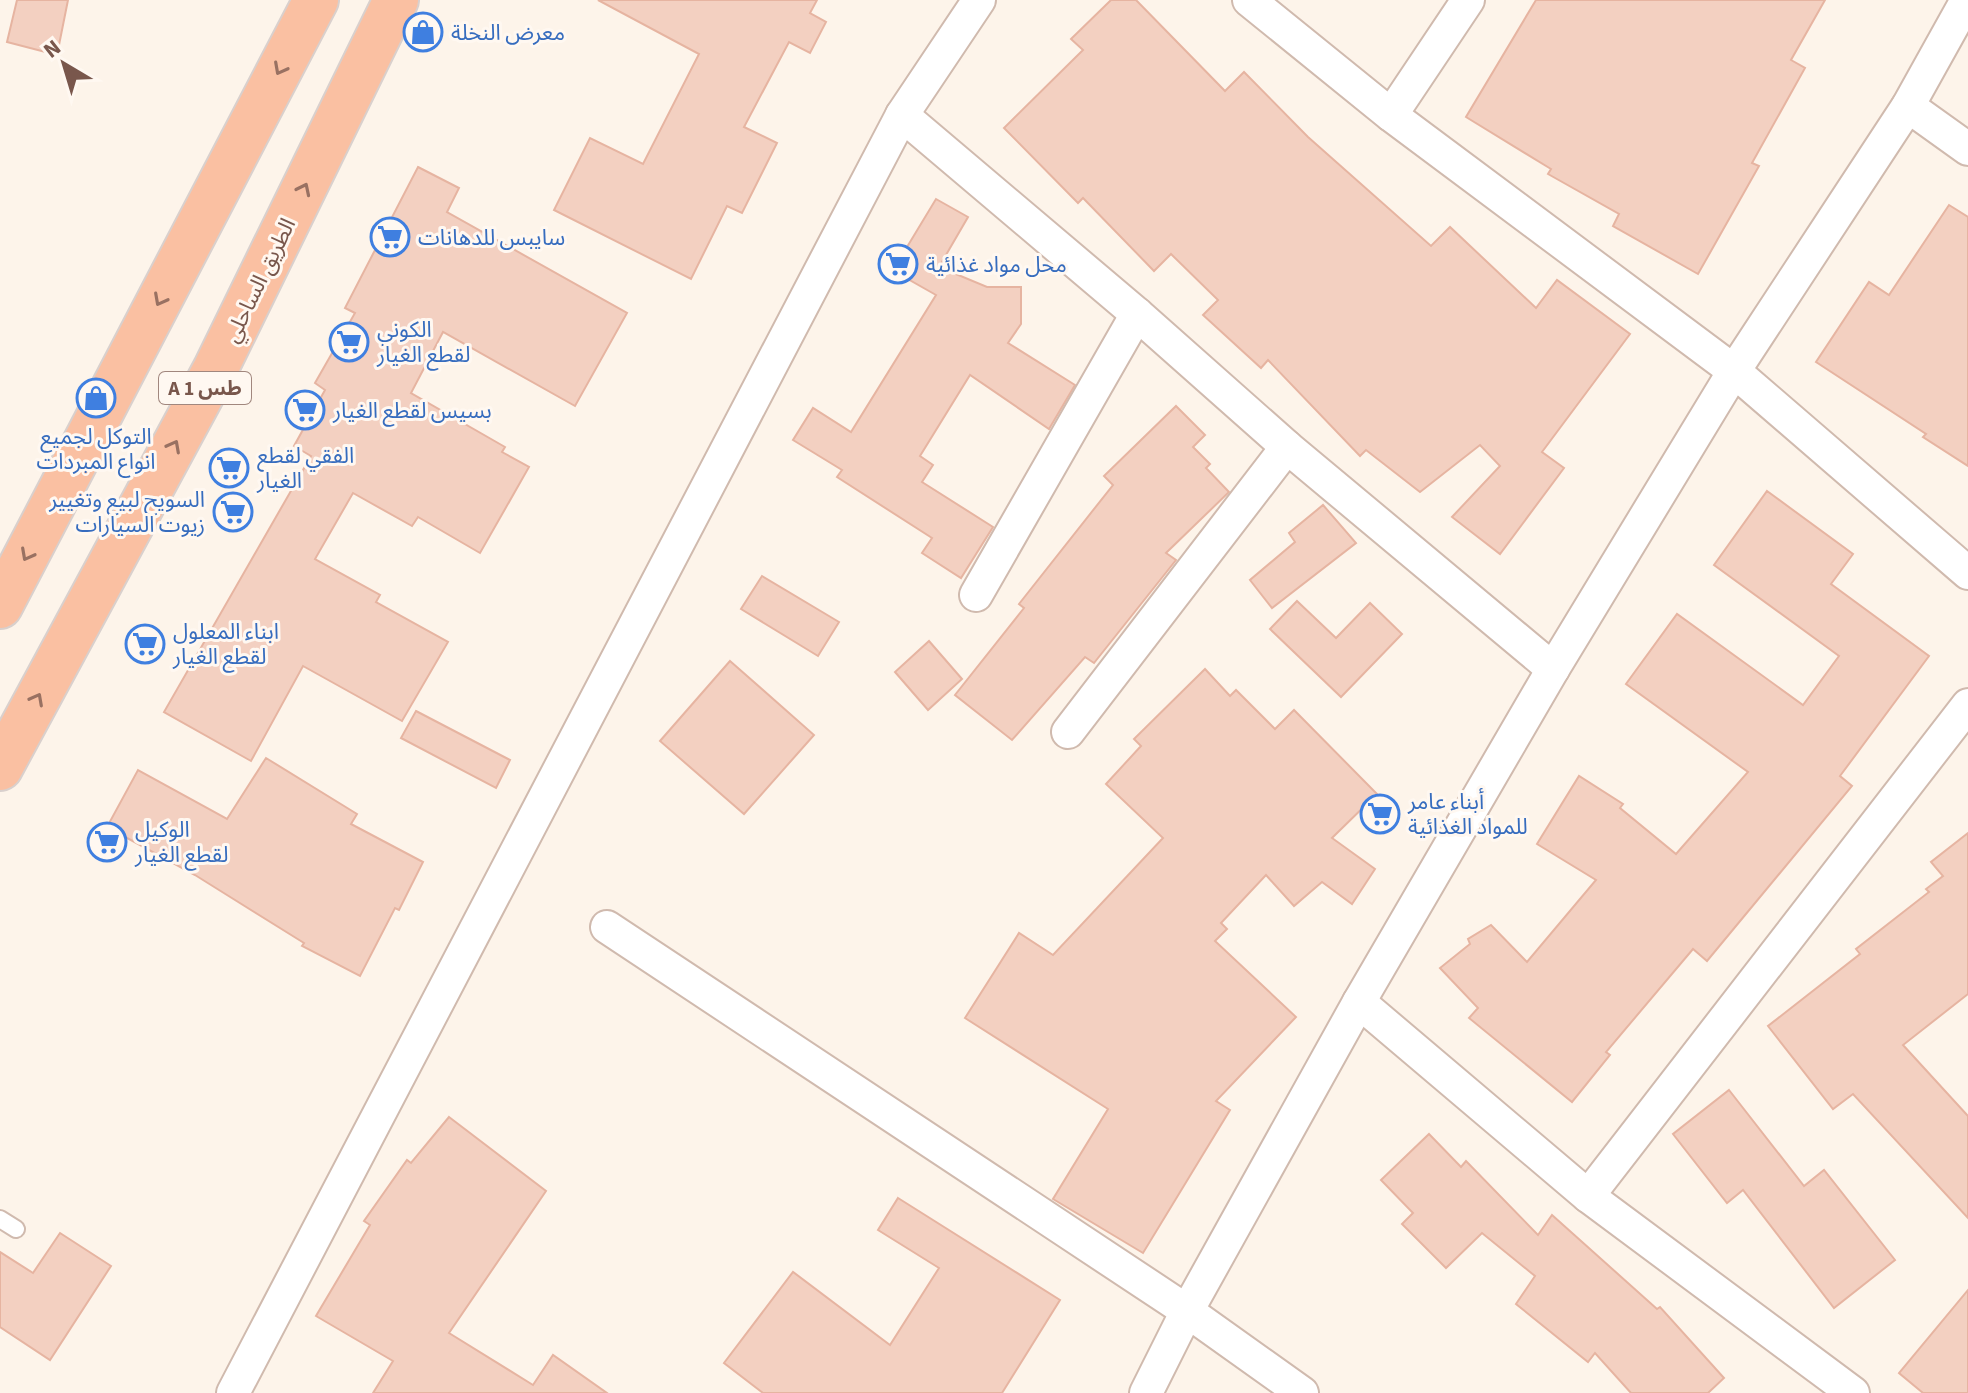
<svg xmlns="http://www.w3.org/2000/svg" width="1968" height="1393" viewBox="0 0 1968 1393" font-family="'Source Sans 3','Noto Sans Arabic',sans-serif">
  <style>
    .building { fill: #f3d0c1; stroke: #e6b4a1; stroke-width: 2 }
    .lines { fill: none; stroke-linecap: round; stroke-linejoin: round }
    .service-casing { stroke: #d0baae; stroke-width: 20 }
    .minor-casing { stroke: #d0baae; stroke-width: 36 }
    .trunk-casing { stroke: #d9d0cd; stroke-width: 48 }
    .service { stroke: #fff; stroke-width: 16 }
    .minor { stroke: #fff; stroke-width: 32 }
    .trunk { stroke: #fac0a2; stroke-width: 44 }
    .oneway { stroke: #997162 }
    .labels { text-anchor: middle; stroke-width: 6; stroke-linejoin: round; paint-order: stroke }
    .shield { fill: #fff8f1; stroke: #a1877e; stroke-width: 2 }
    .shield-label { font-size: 20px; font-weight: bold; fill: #79574c }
    .shop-label { font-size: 22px; fill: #366cbe; stroke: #fff8f1; text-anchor: start }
    .street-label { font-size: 22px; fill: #79574c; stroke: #fff8f1 }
  </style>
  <rect width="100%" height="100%" fill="#fdf4ea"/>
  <g class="building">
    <path d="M17,0h51l-11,55 -50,-13z"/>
    <path d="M598,0h219l-7,13 16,9 -16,31 -21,-11 -45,85 33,16 -35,70 -15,-7 -36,73 -137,-69 36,-72 53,26 56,-110z"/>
    <path d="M1111,0h25l89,91 19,-19 64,65 123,109 19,-19 86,81 21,-28 73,54 -88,118 22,16 -64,86 -48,-37 48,-51 -20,-21 -60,47 -54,-42 -6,6 -92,-96 -7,8 -58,-53 15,-15 -47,-46 -17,17 -71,-73 -5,5 -74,-75 79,-78 -12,-11z"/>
    <path d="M1536,0h289l-34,60 14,8 -53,95 7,3 -61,108 -85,-48 6,-12 -71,-40 3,-5 -85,-52z"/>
    <path d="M418,167l41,21 -12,24 180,101 -52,93 -132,-74 -32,61 94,54 -3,5 27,15 -49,86 -62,-36 -6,9 -59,-33 -38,66 65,36 -4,7 72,40 -46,79 -99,-55 -52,95 -87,-49 147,-256 -17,-10 31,-56 -10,-7 40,-70 -10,-5z"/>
    <path d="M936,199l32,18 -29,50 48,20h34v37l-13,19 67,42 -26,44 -79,-54 -50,81 13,9 -11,17 71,45 -32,51 -39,-25 10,-15 -95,-61 5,-7 -49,-30 20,-32 38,24 85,-137 -51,-29 10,-18 9,4z"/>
    <path d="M1949,205l19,12v249l-45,-29 3,-3 -110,-72 53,-80 20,13z"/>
    <path d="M1176,406l29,29 -12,12 17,17 -4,4 23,24 -63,61 10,7 -82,103 -9,-6 -73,83 -57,-45 69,-87 -5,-4 94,-119 -9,-9z"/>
    <path d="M1767,491l86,63 -22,30 98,72 -89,120 12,10 -145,175 -14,-12 -87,103 4,3 -38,47 -103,-84 9,-10 -38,-40 30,-24 -2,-5 23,-14 36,37 69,-82 -59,-36 42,-68 44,28 -3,4 56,46 72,-82 -122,-88 51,-70 126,91 36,-49 -125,-91z"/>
    <path d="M1323,505l33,38 -84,65 -22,-28 45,-38 -6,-9z"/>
    <path d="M762,576l77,46 -21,34 -77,-47z"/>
    <path d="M1297,601l39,37 34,-35 32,31 -61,63 -71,-68z"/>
    <path d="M929,641l33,38 -34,31 -33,-38z"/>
    <path d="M730,661l84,74 -70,79 -84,-73z"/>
    <path d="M1205,669l25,27 6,-6 39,39 19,-19 83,84 -45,44 43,31 -23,35 -30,-22 -28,24 -28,-31 -45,48 6,6 -12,12 81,76 -80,84 14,9 -87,143 -90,-54 55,-90 -143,-91 54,-85 34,22 110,-117 -57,-54 35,-38 -7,-7z"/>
    <path d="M416,711l94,49 -14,28 -95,-50z"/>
    <path d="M266,758l91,56 -6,10 72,38 -24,48 -4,-2 -35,68 -58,-30 2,-3 -109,-68 -88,-48 31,-57 89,49z"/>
    <path d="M1968,833v161l-65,51 65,71v102l-115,-124 -20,15 -65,-83 92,-72 -4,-5 73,-57 -3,-3 17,-13 -12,-14z"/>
    <path d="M1729,1090l75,96 20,-16 71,90 -61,48 -91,-118 -16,13 -54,-69z"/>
    <path d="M449,1117l97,74 -97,142 84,52 20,-30 54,38h-234l20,-32 -77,-45 54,-91 -6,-4 43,-61 4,3z"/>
    <path d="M1429,1134l32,33 5,-6 72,74 14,-20 105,94 3,-2 64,71 -16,15h-77l-36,-40 -7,9 -72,-58 19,-28 -53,-43 -36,35 -44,-44 11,-11 -32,-33z"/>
    <path d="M898,1198l162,102 -58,93h-239l-39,-30 69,-91 97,73 49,-77 -61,-38z"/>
    <path d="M60,1233l51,33 -61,94 -50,-33v-75l33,21z"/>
    <path d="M1968,1290v103h-45l-24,-20z"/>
  </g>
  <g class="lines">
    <defs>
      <path id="service" d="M0,1219l16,10"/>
      <g id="minor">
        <path d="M1249,0l142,115 343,256 234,202"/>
        <path d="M1908,106l60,43"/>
        <path d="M902,115l235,199 150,133 266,222"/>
        <path d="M1391,115l77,-115"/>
        <path d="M976,595l161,-281"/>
        <path d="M1068,732l219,-285"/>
        <path d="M607,927l580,384 115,82"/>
        <path d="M1359,1002l229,194 265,197"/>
        <path d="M1588,1196l380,-491"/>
        <path d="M233,1393l669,-1278 77,-115"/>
        <path d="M1146,1393l41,-82 172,-309 194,-333 181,-298 174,-265 59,-106"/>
      </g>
      <g id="trunk">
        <path d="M0,606l316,-606"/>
        <path d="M0,768l215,-398 181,-370"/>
      </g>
    </defs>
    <use href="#service" class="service-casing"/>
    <use href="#minor" class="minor-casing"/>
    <use href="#trunk" class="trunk-casing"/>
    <use href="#service" class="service"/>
    <use href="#minor" class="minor"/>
    <use href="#trunk" class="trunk"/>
  </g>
  <defs><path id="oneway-chevron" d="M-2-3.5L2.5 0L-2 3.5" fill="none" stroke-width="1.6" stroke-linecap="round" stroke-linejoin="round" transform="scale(2)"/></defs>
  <g class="oneway">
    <use href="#oneway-chevron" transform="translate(280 69) rotate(118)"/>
    <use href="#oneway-chevron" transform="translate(304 189) rotate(-64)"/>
    <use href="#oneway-chevron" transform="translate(160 300) rotate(118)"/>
    <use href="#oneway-chevron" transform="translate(174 446) rotate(-62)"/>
    <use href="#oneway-chevron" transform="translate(27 555) rotate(118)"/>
    <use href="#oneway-chevron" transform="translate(37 699) rotate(-62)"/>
  </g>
  <defs>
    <symbol id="shop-ring" viewBox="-11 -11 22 22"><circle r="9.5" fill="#fff8f1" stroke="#3f7fe0" stroke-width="1.5"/><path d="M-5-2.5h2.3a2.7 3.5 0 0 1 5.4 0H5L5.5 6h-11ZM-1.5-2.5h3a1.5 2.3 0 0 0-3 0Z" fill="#3f7fe0"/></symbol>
    <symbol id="supermarket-ring" viewBox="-11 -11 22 22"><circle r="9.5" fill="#fff8f1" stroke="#3f7fe0" stroke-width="1.5"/><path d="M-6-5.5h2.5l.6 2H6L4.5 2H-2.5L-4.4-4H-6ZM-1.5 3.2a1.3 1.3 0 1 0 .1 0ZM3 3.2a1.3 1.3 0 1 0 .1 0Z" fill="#3f7fe0"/></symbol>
  </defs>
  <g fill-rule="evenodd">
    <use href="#shop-ring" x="401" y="10" width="44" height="44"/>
    <use href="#supermarket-ring" x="368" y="215" width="44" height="44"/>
    <use href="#supermarket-ring" x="876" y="242" width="44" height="44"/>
    <use href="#supermarket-ring" x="327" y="320" width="44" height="44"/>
    <use href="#shop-ring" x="74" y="376" width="44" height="44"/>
    <use href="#supermarket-ring" x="283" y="388" width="44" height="44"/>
    <use href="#supermarket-ring" x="207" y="446" width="44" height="44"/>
    <use href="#supermarket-ring" x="211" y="490" width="44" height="44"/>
    <use href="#supermarket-ring" x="123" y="622" width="44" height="44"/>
    <use href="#supermarket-ring" x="1358" y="792" width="44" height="44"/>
    <use href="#supermarket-ring" x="85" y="820" width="44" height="44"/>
  </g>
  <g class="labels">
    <rect class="shield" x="159" y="372" width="92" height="32" rx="6"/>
    <g class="shield-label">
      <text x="205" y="395">A 1 طس</text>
    </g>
    <g class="shop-label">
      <text x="451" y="40">معرض النخلة</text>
      <text x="418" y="245">سايبس للدهانات</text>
      <text x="926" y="272">محل مواد غذائية</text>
      <text x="377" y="337">الكوني<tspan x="377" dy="25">لقطع الغيار</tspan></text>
      <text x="333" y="418">بسيس لقطع الغيار</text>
      <text x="96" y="444" text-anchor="middle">التوكل لجميع<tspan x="96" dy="25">انواع المبردات</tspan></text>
      <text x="257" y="463">الفقي لقطع<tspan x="257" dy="25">الغيار</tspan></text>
      <text x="205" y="507" text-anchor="end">السويح لبيع وتغيير<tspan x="205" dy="25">زيوت السيارات</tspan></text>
      <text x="173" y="639">ابناء المعلول<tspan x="173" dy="25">لقطع الغيار</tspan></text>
      <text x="1408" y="809">أبناء عامر<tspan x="1408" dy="25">للمواد الغذائية</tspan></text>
      <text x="135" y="837">الوكيل<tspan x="135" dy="25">لقطع الغيار</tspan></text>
    </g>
    <g class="street-label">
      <text transform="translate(259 280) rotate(-64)" y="8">الطريق الساحلي</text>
    </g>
  </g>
  <g transform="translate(64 64) rotate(322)" stroke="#fff8f1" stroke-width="6" paint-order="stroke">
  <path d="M0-6L14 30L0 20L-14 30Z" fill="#79574c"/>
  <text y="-12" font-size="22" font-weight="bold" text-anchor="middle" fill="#79574c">N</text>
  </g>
</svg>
